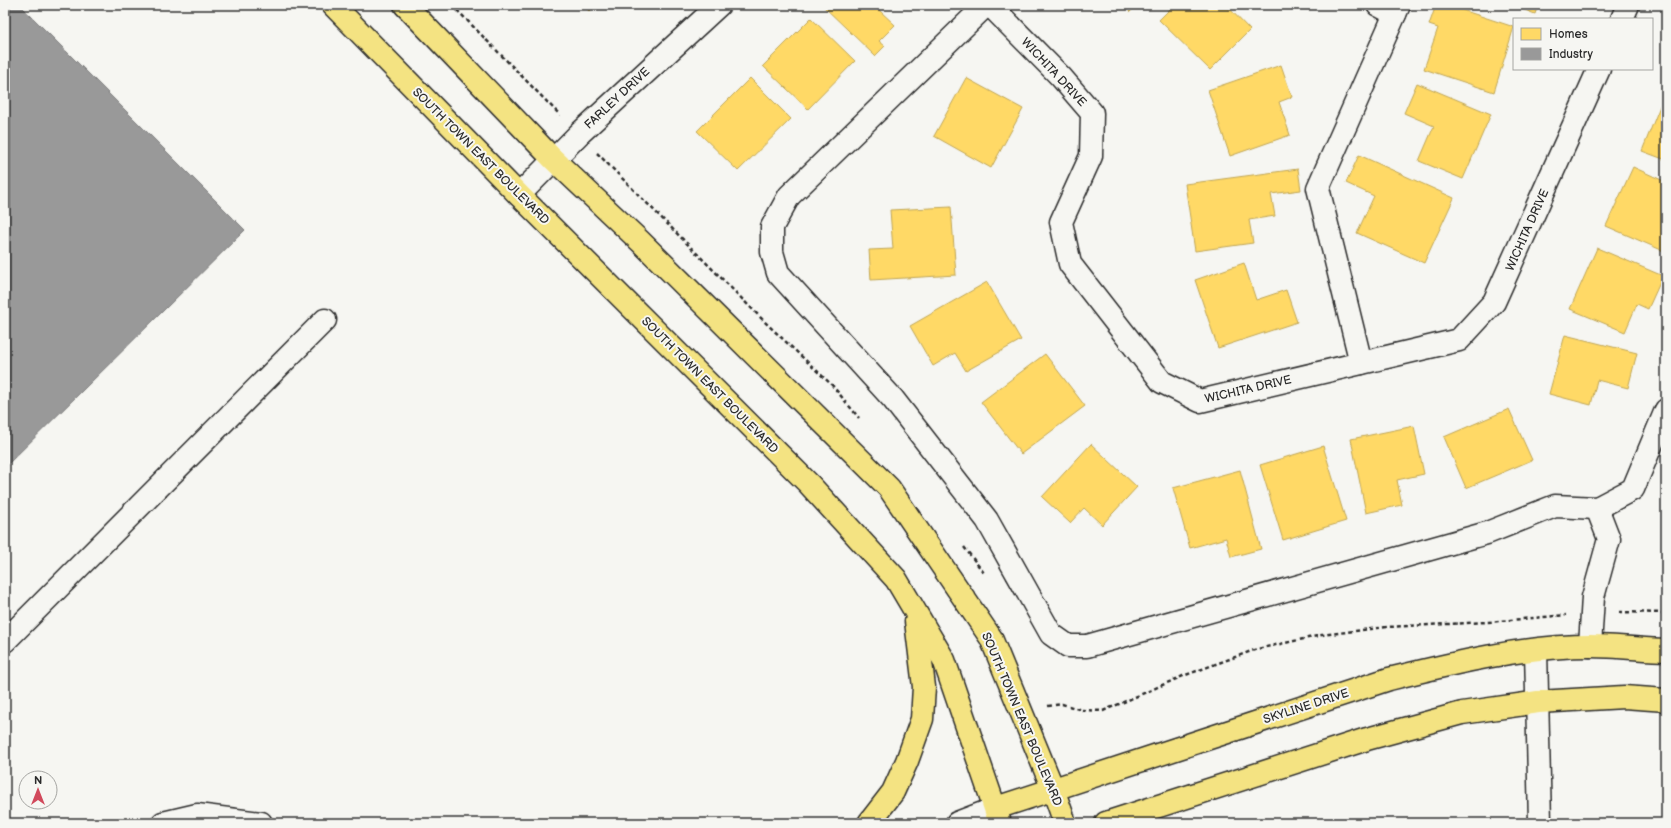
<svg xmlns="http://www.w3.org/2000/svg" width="1671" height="828" viewBox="0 0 1671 828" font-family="'Balsamiq Sans',sans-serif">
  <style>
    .homes { fill: #ffd966; stroke: #bfa554 }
    .industry { fill: #999; stroke: #787878 }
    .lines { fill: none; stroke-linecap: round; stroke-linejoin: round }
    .minor-casing { stroke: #2b2b2b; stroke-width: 25 }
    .major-casing { stroke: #2b2b2b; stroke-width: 25 }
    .path { stroke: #2b2b2b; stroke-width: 2.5; stroke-dasharray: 4 3; stroke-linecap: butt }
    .minor { stroke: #f6f6f2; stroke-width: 22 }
    .major { stroke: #f4e382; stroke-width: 22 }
    .labels { text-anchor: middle; stroke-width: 4; stroke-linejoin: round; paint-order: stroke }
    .street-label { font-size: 12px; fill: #2b2b2b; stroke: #f6f6f2 }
  </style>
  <rect width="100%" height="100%" fill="#f6f6f2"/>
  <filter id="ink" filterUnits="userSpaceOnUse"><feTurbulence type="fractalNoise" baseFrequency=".025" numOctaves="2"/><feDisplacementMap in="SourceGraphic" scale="8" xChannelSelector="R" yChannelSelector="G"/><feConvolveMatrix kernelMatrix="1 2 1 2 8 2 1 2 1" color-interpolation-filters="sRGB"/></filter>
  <g filter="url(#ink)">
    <g class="homes">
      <path d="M583,5h12l-6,6z"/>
      <path d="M822,5h62l-5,5 16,15 -16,16 6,5 -10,10z"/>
      <path d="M1123,5h14l-7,7z"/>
      <path d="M1174,5h52l24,25 -40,40 -51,-50z"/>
      <path d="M1436,5h11l67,22 -20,65 -70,-23 14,-41 -9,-3z"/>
      <path d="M1512,5h26l-3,9z"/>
      <path d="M811,18l44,43 -47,48 -45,-43z"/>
      <path d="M1281,65l11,32 -13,5 11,33 -60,21 -22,-66z"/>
      <path d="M750,78l41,41 -53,52 -41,-40z"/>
      <path d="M966,78l57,31 -32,59 -57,-32z"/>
      <path d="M1417,83l74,31 -28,65 -44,-18 15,-35 -30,-13z"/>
      <path d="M1666,91v69l-24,-9z"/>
      <path d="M1359,155l95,43 -30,65 -67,-30 17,-37 -28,-13z"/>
      <path d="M1633,167l33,15v70l-60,-26z"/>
      <path d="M1298,169l3,21 -30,4 4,22 -26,4 4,23 -58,8 -10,-67z"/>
      <path d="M951,207l5,68 -85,5 -2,-30 24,-1 -3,-39z"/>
      <path d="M1597,248l66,28 -15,33 -11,-5 -12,28 -55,-23z"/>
      <path d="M1244,263l12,37 30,-10 11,32 -79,26 -23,-68z"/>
      <path d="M987,282l34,58 -55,31 -11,-18 -22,13 -23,-40z"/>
      <path d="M1565,335l72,18 -9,35 -31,-8 -6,25 -42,-11z"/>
      <path d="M1045,354l40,52 -64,48 -40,-52z"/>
      <path d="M1509,409l23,51 -66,28 -22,-51z"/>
      <path d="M1414,426l10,48 -27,6 5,25 -36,8 -15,-74z"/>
      <path d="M1091,444l46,43 -35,38 -18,-17 -14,15 -28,-26z"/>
      <path d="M1323,446l23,75 -63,19 -23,-75z"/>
      <path d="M1240,470l21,79 -30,8 -5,-19 -36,10 -17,-60z"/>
    </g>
    <path class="industry" d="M5,5h15l225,225 -240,237z"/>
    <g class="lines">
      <defs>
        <g id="minor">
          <path d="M986,5l-197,191 -17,31v25l6,21 115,126 94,121 64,114 17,12h19l400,-113 68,-27 42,2 36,-19 33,-79"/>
          <path d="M990,5l71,72 31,36 -1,43 -30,66 9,42 92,118 38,19 259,-61 35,-38 105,-233"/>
          <path d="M1378,5l17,9"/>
          <path d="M1622,19l6,-14"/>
          <path d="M519,195l60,-61 140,-129"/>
          <path d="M1361,363l-43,-175 81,-183"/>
          <path d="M5,641l320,-321"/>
          <path d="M1590,646l3,-49 16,-58 -12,-31"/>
          <path d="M1536,650l4,173"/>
          <path d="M163,823l34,-8 64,8"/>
          <path d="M957,823l39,-15"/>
        </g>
        <g id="major">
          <path d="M333,5l186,190 290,289 87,95 48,81 56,163"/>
          <path d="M405,5l148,154 88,83 248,246 102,150 62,151 12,34"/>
          <path d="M996,808l393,-129c65,-16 134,-33 201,-33 25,0 51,3 76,4"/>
          <path d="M869,823l24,-31 14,-31 15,-42 2,-32 -8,-66"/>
          <path d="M1106,823l261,-84 95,-26 76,-11 86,-5 42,3"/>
        </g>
      </defs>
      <use href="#minor" class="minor-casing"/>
      <use href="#major" class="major-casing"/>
      <g class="path">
        <path d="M452,5l108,110"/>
        <path d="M597,153l171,172 64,60 27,33"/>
        <path d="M964,547l20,26"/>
        <path d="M1619,612l47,1"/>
        <path d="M1048,706l14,-2 20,6 21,1 80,-35 74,-27 65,-14 65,-8 101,-5 78,-7"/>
      </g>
      <use href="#minor" class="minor"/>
      <use href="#major" class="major"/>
    </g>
  </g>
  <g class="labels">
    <g class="street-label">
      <text transform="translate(1054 72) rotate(47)" y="4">WICHITA DRIVE</text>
      <text transform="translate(617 98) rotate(-43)" y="4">FARLEY DRIVE</text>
      <text transform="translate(481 156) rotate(45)" y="4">SOUTH TOWN EAST BOULEVARD</text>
      <text transform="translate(1527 230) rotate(-66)" y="4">WICHITA DRIVE</text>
      <text transform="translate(710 385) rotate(45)" y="4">SOUTH TOWN EAST BOULEVARD</text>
      <text transform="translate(1248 389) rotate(-13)" y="4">WICHITA DRIVE</text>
      <text transform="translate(1306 706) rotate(-18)" y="4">SKYLINE DRIVE</text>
      <text transform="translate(1022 719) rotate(67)" y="4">SOUTH TOWN EAST BOULEVARD</text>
    </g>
  </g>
  <rect width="1671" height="828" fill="none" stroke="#f6f6f2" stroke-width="20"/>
  <rect x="10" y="10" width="1651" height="808" fill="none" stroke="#2b2b2b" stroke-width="1.5" filter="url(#ink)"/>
  <rect x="1513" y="18" width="140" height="52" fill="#f6f6f2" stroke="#a5a5a2"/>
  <rect x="1521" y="28" width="20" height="12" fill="#ffd966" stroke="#a5a5a2"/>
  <text x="1549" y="38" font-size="12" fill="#2b2b2b">Homes</text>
  <rect x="1521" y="48" width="20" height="12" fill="#999999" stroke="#a5a5a2"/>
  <text x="1549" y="58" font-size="12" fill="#2b2b2b">Industry</text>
  <g transform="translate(38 790)"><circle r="19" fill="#f6f6f2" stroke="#a5a5a2"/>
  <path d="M0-3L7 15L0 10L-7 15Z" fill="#d1495b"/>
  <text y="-6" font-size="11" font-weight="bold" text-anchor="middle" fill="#2b2b2b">N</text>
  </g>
</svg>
